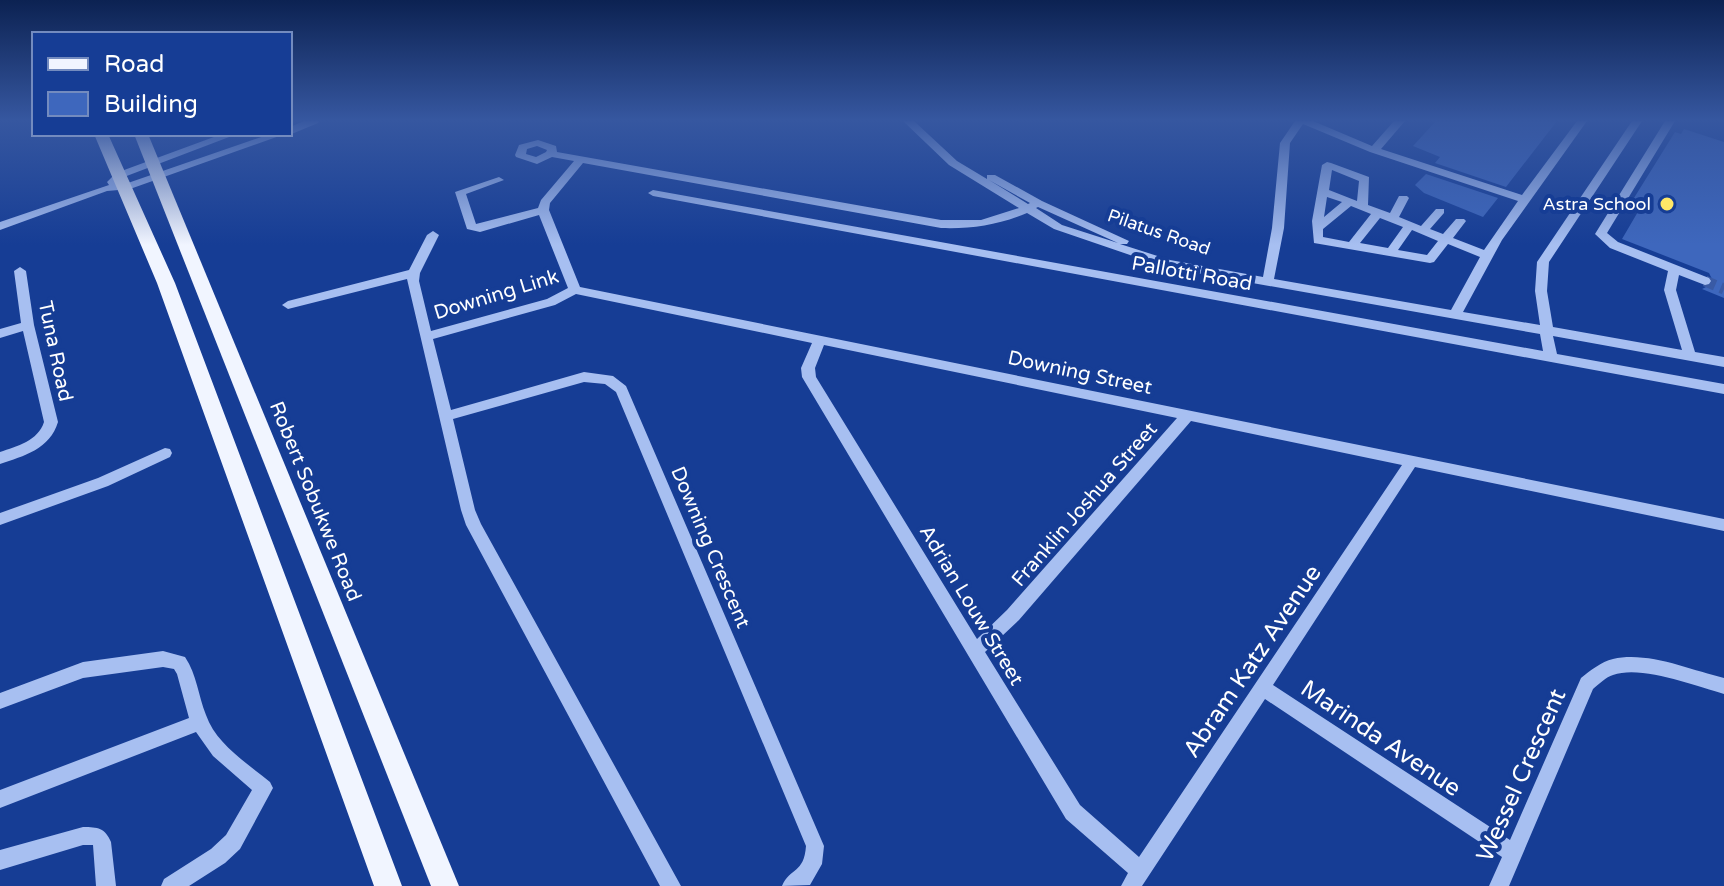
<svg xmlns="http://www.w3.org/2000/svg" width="1724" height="886" viewBox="0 0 1724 886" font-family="'Varela Round',sans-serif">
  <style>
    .building { fill: #3e67bd }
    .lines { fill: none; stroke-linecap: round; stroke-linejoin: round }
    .minor-tunnel { stroke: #395aa5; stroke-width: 11; stroke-dasharray: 11 6; stroke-linecap: butt }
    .minor { fill: #a7bff1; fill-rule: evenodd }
    .major { fill: #f1f5ff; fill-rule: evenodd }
    .poi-dot { fill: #ffe767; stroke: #163d95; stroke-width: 3 }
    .labels { text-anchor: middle; stroke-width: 8; stroke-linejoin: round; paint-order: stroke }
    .far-poi-label { font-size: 18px; fill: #fff; stroke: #163d95; text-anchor: end }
    .far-street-label { font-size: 18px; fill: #fff; stroke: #163d95 }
    .street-label { font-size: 20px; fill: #fff; stroke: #163d95 }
    .near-street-label { font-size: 24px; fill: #fff; stroke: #163d95 }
  </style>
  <rect width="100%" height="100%" fill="#163d95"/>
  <g class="building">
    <path d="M1436,121h121l-51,66 -71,-24 5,-6 -27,-11z"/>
    <path d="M1684,129l40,13v156l-22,-9 12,-6 -5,-10 -87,-34 17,-29 -10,-4 46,-74 6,2z"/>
    <path d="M1426,174l72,24 -15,19 -59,-24 -9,-8z"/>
  </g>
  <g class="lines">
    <path class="minor-tunnel" d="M1705,281l19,8"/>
    <g class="minor">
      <path d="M304,121h15l-1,2 -24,10 -4,1v-7z"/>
      <path d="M903,121h11l43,40 30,18v-4h8l47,26 87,40 -2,3h-7l50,16 93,17 9,-49 8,-85 15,-22h18l59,25 22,-25h11l-24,28 141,46 55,-74h10l-85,119 -39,72 77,13 -5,-34 2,-29 95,-141h10l-93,141 -2,29 6,36 129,23 -18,-60 4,-19 -58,-23 -15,-14 70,-113h10l-68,112 11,9 91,36 2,3 -2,3 -4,1 -26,-10 -3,15 19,62 29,5v10l-171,-31 4,18 167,30v10l-1071,-198 -5,-3 5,-3 890,161 -3,-17 -372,-66 -114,-39 -27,-16c-29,12 -55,16 -86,15l-358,-65 -33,40 -1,7 31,77 1144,232v12l-309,-64 -142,218 237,155 71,-162c10,-8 20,-16 32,-19 35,-8 77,11 111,19v16c-29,-8 -82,-29 -111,-19 -7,2 -14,9 -20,14l-84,197h-20l13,-29 -237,-158 -123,187h-21l7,-13 -62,-54 -264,-442 -1,-9 11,-25 -236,-49 -21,11 -122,34 18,71 133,-38 29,4 13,10 198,460 -2,18 -12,21 -28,1c8,-19 22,-12 24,-40l-190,-454 -11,-8 -21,-2 -131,37 22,91 6,14 200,362h-21l-194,-361 -5,-15 -54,-231 -119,30 -6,-4 6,-4 121,-31 18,-35 6,-4 6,4 -19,38 -1,8 12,50 116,-32 21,-11 -29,-73 -59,17 -13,-3 -12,-37 44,-15 5,3 -38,14 10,30 62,-16 3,-8 33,-39 -22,-4 -15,7 -21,-7 -1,-2 4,-10 19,-5 18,6 1,6 384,68h40l38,-12 -70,-43zM1303,124l67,28 148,49 -34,49 -31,-12 13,-17 -2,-2h-8l-13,15 -13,-5 14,-16v-4h-8l-15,17 -22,-9 10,-19 -2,-2h-8l-9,17 -22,-8 1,-28 -38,-14 -4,-1 -5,3 -10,56 2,22 116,20 4,-1 14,-18 32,13 -29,53 -177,-31 10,-51 6,-85zM537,146l10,4 -1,2 -10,5 -10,-3 1,-5zM1332,170l27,11 -2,20 -28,-11zM989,180l41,23 -2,1zM1327,197l15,5 -18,15zM1351,206l20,8 -22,28 -26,-5v-8zM1038,207l80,36 -56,-18 -26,-17zM1380,218l23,9 -15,21 -28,-5zM1412,230l26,11 -11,14 -29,-5zM824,345l353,73 -170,192 -30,29 -161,-262 -1,-9zM1191,421l211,44 -263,392 -59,-52 -95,-153 34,-32z"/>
      <path d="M222,134h15l-113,43 -8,7h9l145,-50h15l-155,55 -23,2 -107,39v-8l109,-37 -2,-3 9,-9z"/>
      <path d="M20,267l6,4 8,54 24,97c-8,27 -34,34 -58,42v-12c17,-6 38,-11 44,-30l-21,-91 -23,7v-9l21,-6 -7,-52z"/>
      <path d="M165,448l5,1 2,4 -2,4 -62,29 -108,39v-12l98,-35z"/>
      <path d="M163,651l22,6c12,18 13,38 21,58 10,29 41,48 64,67l3,6 -33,61 -15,14 -36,23h-28l3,-7 47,-30 15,-14 26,-45 -39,-34 -17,-24 -196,76v-18l189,-72 -12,-44 -3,-5 -11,-2 -80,11 -83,31v-16l83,-31z"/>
      <path d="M83,827c15,0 22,1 28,15l5,44h-20l-3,-41h-10l-83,25v-20z"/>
    </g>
    <g class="major">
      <path d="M94,134h14l67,149 227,603h-28l-217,-603z"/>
      <path d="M134,134h14l311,752h-28z"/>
    </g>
  </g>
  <linearGradient id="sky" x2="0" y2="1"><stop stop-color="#0c2252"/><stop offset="0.49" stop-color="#3657a0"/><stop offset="1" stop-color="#3657a0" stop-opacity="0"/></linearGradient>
  <rect width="1724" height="245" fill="url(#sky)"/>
  <circle class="poi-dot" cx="1667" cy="204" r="8"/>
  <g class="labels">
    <g class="far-poi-label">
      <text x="1651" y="210">Astra School</text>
    </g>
    <g class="far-street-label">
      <text transform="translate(1159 232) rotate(19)" y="6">Pilatus Road</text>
    </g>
    <g class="street-label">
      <text transform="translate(1192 273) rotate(10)" y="7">Pallotti Road</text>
      <text transform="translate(496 294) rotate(-17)" y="7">Downing Link</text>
      <text transform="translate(56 351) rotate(78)" y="7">Tuna Road</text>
      <text transform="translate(1080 372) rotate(12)" y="7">Downing Street</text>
      <text transform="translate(316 501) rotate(68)" y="7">Robert Sobukwe Road</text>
      <text transform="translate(1084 504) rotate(-49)" y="7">Franklin Joshua Street</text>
      <text transform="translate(711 547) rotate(67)" y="7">Downing Crescent</text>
      <text transform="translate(972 605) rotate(59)" y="7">Adrian Louw Street</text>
    </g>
    <g class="near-street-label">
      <text transform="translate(1252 661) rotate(-56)" y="8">Abram Katz Avenue</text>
      <text transform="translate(1381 738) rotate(34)" y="8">Marinda Avenue</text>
      <text transform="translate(1521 775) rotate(-66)" y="8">Wessel Crescent</text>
    </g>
  </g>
  <rect x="32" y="32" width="260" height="104" fill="#163d95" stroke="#738bbf" stroke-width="2"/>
  <rect x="48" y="58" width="40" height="12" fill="#f1f5ff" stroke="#738bbf" stroke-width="2"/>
  <text x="104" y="72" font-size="24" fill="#ffffff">Road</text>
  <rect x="48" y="92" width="40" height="24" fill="#3e67bd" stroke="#738bbf" stroke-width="2"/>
  <text x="104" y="112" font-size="24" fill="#ffffff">Building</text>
</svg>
